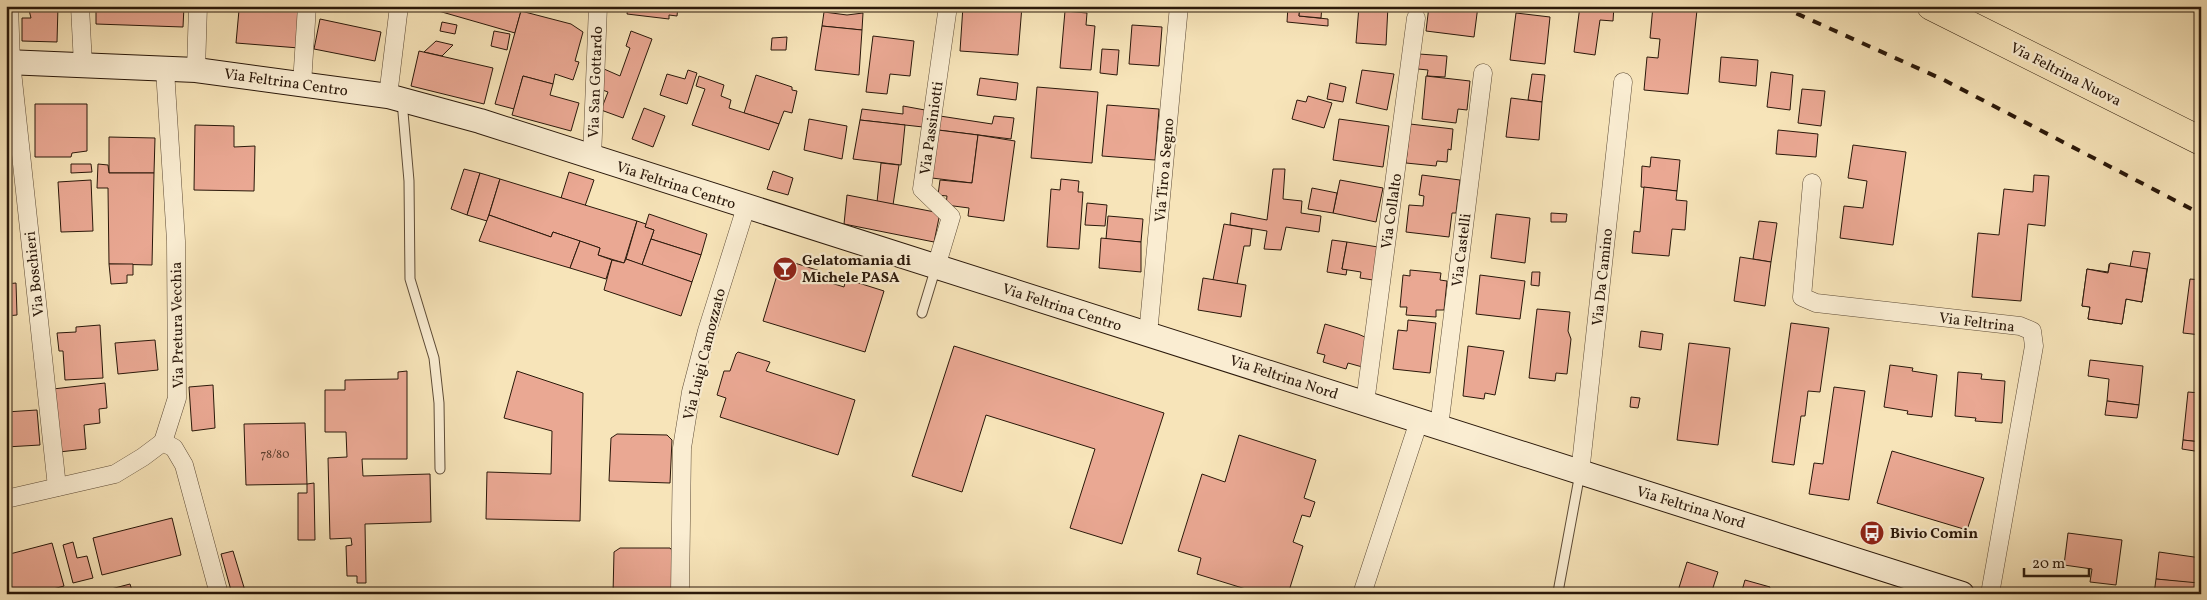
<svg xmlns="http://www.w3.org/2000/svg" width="2207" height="600" viewBox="0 0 2207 600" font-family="Vollkorn,serif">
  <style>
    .building { fill: #eaa893; stroke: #2a180a }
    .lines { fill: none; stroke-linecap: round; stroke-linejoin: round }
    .lane-casing { stroke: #5d4b36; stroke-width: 11 }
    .street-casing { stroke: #5d4b36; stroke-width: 19 }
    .secondary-casing { stroke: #2a180a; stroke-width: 26 }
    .primary-casing { stroke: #2a180a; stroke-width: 29 }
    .lane { stroke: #faedd2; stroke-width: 9 }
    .street { stroke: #faedd2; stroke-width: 18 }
    .secondary { stroke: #faedd2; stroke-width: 24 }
    .primary { stroke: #f7e4b9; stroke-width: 28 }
    .rail { stroke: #2a180a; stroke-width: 4; stroke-dasharray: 9 9; stroke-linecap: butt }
    .labels { text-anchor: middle; stroke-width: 4.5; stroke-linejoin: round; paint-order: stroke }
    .number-label { font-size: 12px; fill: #5a3c2c }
    .street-label { font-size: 15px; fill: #2a180a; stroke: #faedd2 }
    .poi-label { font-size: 15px; font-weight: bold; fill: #2a180a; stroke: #faedd2; text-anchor: start }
  </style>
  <rect width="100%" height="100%" fill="#f7e4b9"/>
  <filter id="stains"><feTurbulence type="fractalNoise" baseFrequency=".004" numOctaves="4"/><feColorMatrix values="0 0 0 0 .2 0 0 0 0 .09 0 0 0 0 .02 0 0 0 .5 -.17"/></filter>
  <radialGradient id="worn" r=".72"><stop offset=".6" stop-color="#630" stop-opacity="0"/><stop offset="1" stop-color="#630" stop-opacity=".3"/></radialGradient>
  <g class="building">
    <path d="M46,6h12l-1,36 -35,-1v-23h9l-2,-8 17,1z"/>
    <path d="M96,6h88l-1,21 -87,-3z"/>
    <path d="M214,6h88l-3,42 -63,-5 3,-33 -25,-2z"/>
    <path d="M343,6h26v3z"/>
    <path d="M429,6h74l18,5 -6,22 -87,-25z"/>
    <path d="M628,6h50l-1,10 -8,-1v4l-42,-5z"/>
    <path d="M963,6h59l-4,49 -58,-4z"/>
    <path d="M1288,6h12l-1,10 29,3v7l-41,-4z"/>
    <path d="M1300,6h22l-1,12 -22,-2z"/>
    <path d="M1359,6h29l-2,39 -30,-2z"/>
    <path d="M1429,6h49l-4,31 -48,-6z"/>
    <path d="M1580,6h34l-1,15 -13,-1 -5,35 -21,-3z"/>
    <path d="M1653,6l44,4 -9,84 -44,-4 3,-33 11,1 2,-19 -10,-1z"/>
    <path d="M521,11l50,13 12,8 -8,29 4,1 -6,18 -18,-6 -2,10 -30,-8 -9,33 -19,-5z"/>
    <path d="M1065,11l22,2 -1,12 9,1 -4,44 -31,-2z"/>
    <path d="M824,12l23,3 16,-2 -1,17 -40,-4z"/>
    <path d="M1516,13l34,4 -5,47 -35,-4z"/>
    <path d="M320,19l61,13 -6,29 -61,-12z"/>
    <path d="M442,22l15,3 -2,9 -15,-3z"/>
    <path d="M1132,25l30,2 -3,39 -30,-2z"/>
    <path d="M822,26l40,4 -3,45 -44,-5z"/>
    <path d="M494,31l16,3 -3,16 -16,-4z"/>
    <path d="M631,31l21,8 -29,79 -22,-8 7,-18 -11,-4 7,-19 16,7 10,-28 -4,-2z"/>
    <path d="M873,36l41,5 -4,35 -20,-2 -3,20 -21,-2z"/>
    <path d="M787,37l-1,13h-15l1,-12z"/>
    <path d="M436,41l17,4 -11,11 -18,-4z"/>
    <path d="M1102,49l17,1 -2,25 -17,-2z"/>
    <path d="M419,51l74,17 -9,36 -73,-18z"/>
    <path d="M1419,54l28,2 -2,21 -18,-1 1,-6 -10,-1z"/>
    <path d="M1721,57l37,3 -2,26 -37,-4z"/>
    <path d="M688,70l9,3 -10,31 -27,-9 7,-21 18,5z"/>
    <path d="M1362,70l32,4 -7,36 -31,-7z"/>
    <path d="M1771,72l22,3 -3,35 -23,-3z"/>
    <path d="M1532,74l13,1 -3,27 -14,-2z"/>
    <path d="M756,75l36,12v3l5,1 -5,22 -8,-2 -5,13 -35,-11z"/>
    <path d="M523,76l30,8 -3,11 29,8 -8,28 -59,-16z"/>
    <path d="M699,76l25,9 -3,11 10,4 -2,8 50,16 -10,26 -77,-25 13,-36 -9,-3z"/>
    <path d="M1426,76l44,5 -3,29 -9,-1 -2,14 -34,-4z"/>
    <path d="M980,78l38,5 -2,17 -39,-5z"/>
    <path d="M1330,83l16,4 -3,15 -16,-3z"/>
    <path d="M1037,87l61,5 -6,71 -61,-5z"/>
    <path d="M1802,89l23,2 -4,35 -23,-3z"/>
    <path d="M1308,96l24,7 -8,25 -32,-9 5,-19 9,2z"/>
    <path d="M1511,98l31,4 -3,38 -33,-3z"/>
    <path d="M35,104h52v47l-15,2 -1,4h-36z"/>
    <path d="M1107,105l52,4 -4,51 -53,-4z"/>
    <path d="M903,106l22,4 -2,17 -63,-7 2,-11 41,5z"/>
    <path d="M644,108l21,8 -12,31 -21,-8z"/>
    <path d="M6,112h6l2,40h-8z"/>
    <path d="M940,116l52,8 2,-8 20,2 -3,21 -73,-9z"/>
    <path d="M809,119l38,7 -5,33 -38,-9z"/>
    <path d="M1339,119l50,7 -6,41 -50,-7z"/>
    <path d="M860,120l45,5 -4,40 -48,-6z"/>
    <path d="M1410,124l43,5 -2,21 -3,-1 -1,13 -10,-1 -1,5 -30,-3z"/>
    <path d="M195,125l39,1v21l21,-1 -1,45 -60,-1z"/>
    <path d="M938,130l40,5 -6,48 -40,-5z"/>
    <path d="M1778,130l40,4 -2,23 -40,-3z"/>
    <path d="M978,135l37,6 -11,80 -36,-5 1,-8 -23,-3 1,-9 -9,-1 2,-15 32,3z"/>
    <path d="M109,137l46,1 -1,35h-45z"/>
    <path d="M1853,145l53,7 -13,93 -53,-7 4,-32 19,2 4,-27 -19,-3z"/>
    <path d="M1651,157l29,3 -3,31 -36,-4 1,-21 8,1z"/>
    <path d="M881,163l18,2 -6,40 -16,-3z"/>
    <path d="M71,164h20l1,8 -21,1z"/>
    <path d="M98,164l10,1 1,8h45l-2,92 -43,-1 -1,-76h-11z"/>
    <path d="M464,169l16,4 -13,42 -16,-6z"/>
    <path d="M1273,169h12l-2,30 19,2 -1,12 20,3 -2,16 -33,-5 -5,23 -17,-1 3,-18 -37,-6 1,-12 36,7z"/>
    <path d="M773,171l20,7 -5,17 -21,-6z"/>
    <path d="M569,172l25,8 -9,26 -24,-8z"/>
    <path d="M480,173l20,6 -13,42 -20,-6z"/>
    <path d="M1422,175l38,5 -4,33h-4l-3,24 -43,-5 3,-27 14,1 1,-10 -5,-1z"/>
    <path d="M2034,175l15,1 -4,50 -17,-2 -7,77 -49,-4 6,-64 21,2 5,-46 29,3z"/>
    <path d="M500,179l137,42 -13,42 -26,-8 2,-7 -47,-16 -2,5 -62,-22z"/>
    <path d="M1061,179l18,2 -1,11h5l-4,57 -32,-2 4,-58 9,1z"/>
    <path d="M91,180l2,51 -32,1 -3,-50z"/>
    <path d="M1340,180l43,8 -7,34 -43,-9z"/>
    <path d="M1644,187l33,4 -1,9 11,1 -2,29 -13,-1 -3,27 -37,-3 2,-22 6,1z"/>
    <path d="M1312,188l25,5 -4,20 -25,-4z"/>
    <path d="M847,195l93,18 -6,29 -90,-18z"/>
    <path d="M1087,203l20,2 -2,21 -20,-1z"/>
    <path d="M6,204l4,38 -4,1z"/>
    <path d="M1551,213l16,1 -1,8h-15z"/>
    <path d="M649,214l58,20 -6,21 -50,-16 3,-9 -9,-3z"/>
    <path d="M1496,214l34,4 -5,45 -34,-5z"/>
    <path d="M489,215l62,22 2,-5 27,9 -10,27 -91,-27z"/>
    <path d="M1108,216l35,3 -2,23 -35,-3z"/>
    <path d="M637,221l9,3 -1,3 9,3 -12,35 -16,-6z"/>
    <path d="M1759,221l18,2 -6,39 -18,-3z"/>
    <path d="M1224,224l28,5 -2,17h-6l-7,38 -24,-4z"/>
    <path d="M1101,238l40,4v30l-42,-4z"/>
    <path d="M651,239l50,16 -9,27 -50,-17z"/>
    <path d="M1332,240l15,2 -5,27h5l-1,6 -19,-3z"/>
    <path d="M580,241l20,7 -2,7 14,5 -6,19 -36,-11z"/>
    <path d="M1347,242l31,5 -5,33 -13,-2 1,-6 -19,-3z"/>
    <path d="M2133,251l17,2 -8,49 -16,-3 -4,25 -34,-5 2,-12 -8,-1 5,-37 21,3 1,-8 21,3z"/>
    <path d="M1740,257l31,5 -6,44 -31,-5z"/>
    <path d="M626,259l66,23 -11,34 -77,-26 8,-30 12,3z"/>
    <path d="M782,259l38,12 -2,8 26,8 2,-8 38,12 -19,61 -102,-31z"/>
    <path d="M2110,263l37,6 -5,33 -16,-3 -4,25 -34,-5 2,-12 -8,-1 5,-37 21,4z"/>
    <path d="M109,264h24v11h-6v8l-16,1z"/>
    <path d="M1410,270l31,3 -1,7 7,1 -3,29h-8v7l-30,-2 1,-8h-7l3,-32 7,1z"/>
    <path d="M1532,272h8l-1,14 -8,-1z"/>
    <path d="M1480,275l45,6 -5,38 -44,-5z"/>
    <path d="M1203,278l43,7 -5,32 -43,-7z"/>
    <path d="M2190,279l11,1v55l-18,-2z"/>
    <path d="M16,283l1,32 -11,1v-32z"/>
    <path d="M1537,309l33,3 -2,19 3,8 -4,35 -11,-1 -1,8 -26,-3z"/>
    <path d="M1408,320l28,3 -6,50 -37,-4 5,-39 9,1z"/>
    <path d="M1791,323l38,5 -9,64 -12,-1 -3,25h-4l-7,49 -22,-3z"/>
    <path d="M1325,324l33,10 16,7 -8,27 -18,-5 -2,6 -23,-7 2,-7 -8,-2z"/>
    <path d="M100,325l3,53 -38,2 -2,-29h-4l-2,-18 19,-1v-5z"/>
    <path d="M1641,331l22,3 -2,16 -22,-3z"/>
    <path d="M6,337l4,34h-4z"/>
    <path d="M155,340l3,30 -40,4 -3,-31z"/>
    <path d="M1689,343l41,5 -12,97 -41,-5z"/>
    <path d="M954,346l210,67 -42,131 -52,-16 25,-79 -109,-34 -24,77 -50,-16z"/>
    <path d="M1468,346l36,5 -9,44 -10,-2 -1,6 -21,-3z"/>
    <path d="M738,352l32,10 -4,9 89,29 -17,55 -118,-38 6,-19 -9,-3 7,-24h6l6,-17z"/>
    <path d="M2090,360l53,6 -4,39 -32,-4 2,-22 -21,-3z"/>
    <path d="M1890,365l23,3 -1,3 25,4 -5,42 -25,-3 1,-3 -24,-4z"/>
    <path d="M407,371v88h-45l1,17 67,-2 1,48 -66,2 1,59h-9v-7h-10l-1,-30 6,-1 -1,-7 -21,1 -2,-81 19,-1 -1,-25h-21v-42h20v-10l53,-1v-7z"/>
    <path d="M517,371l66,22 -3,128 -94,-2 1,-47 64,2 1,-43 -48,-13z"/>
    <path d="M1958,372l24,2 -1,5 24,2 -3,42 -27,-2 1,-3 -21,-2z"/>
    <path d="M105,383l2,25 -8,1 1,14 -16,2 2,24 -27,3 -6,-63z"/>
    <path d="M213,385l2,43 -23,3 -3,-44z"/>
    <path d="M1834,387l31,4 -16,109 -40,-6 5,-31 9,1z"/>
    <path d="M2188,392l13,1v49l-18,-2z"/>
    <path d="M1631,397l9,1 -2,10 -8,-1z"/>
    <path d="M2107,401l32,4 -2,13 -32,-3z"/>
    <path d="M37,410l3,35 -34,2v-35z"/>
    <path d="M305,423l2,61 -61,1 -2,-61z"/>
    <path d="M617,434l50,1 5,5 -2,43 -61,-2 2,-43z"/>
    <path d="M1239,435l77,25 -12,38 11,4 -5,15 -8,-2 -9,27 10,4 -15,48h-26l-65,-20 4,-16 -23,-7 24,-77 23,8z"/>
    <path d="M2183,440l18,2v10l-19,-3z"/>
    <path d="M1892,451l92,27 -17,52 -90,-27z"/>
    <path d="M314,483l1,57h-17v-47h9v-9z"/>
    <path d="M172,518l9,37 -79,20 -9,-37z"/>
    <path d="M2068,533l54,7 -6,45 -26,-3 2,-13 -28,-4z"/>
    <path d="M73,542l4,16 10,-2 6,22 -20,5 -10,-38z"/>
    <path d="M52,543l12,43 -29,8h-29v-39z"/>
    <path d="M620,548h50l6,7 -1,39h-62l1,-42z"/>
    <path d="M233,551l13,43h-14l-11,-40z"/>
    <path d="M2159,552l42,6v26l-45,-5z"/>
    <path d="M1687,562l31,10 -7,22h-34z"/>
    <path d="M2156,579l43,4 -1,11h-44z"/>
    <path d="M1745,580l25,7 -2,7h-27z"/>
    <path d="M130,584l3,10h-41z"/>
  </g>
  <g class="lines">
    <defs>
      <g id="lane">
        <path d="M402,101l7,80 1,98 24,79 5,45 1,66"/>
        <path d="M922,313l14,-46"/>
        <path d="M1558,592l22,-119"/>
      </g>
      <g id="street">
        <path d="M9,6l2,56 46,425"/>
        <path d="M80,6l3,59"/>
        <path d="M196,70l2,-64"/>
        <path d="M302,84l5,-78"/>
        <path d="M388,96l11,-90"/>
        <path d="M592,158l6,-152"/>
        <path d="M1812,183l-10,114 14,6 204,23 12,5 2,15 -44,248"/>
        <path d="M936,267l15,-50 -29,-28 26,-183"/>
        <path d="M1148,334l31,-328"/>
        <path d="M1365,403l51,-385"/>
        <path d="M1439,427l44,-354"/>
        <path d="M163,442l14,-44 -1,-157 -11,-171"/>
        <path d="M163,442l11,6 10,17 35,129"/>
        <path d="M1580,473l43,-391"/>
        <path d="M6,499l109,-25 28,-17 20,-15"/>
        <path d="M680,594l2,-146 9,-56 16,-61 39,-124"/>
        <path d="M1362,594l57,-173"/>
      </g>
      <path id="secondary" d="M6,62l190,8 192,26 92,25 1482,473"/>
      <path id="primary" d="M1931,6l270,135"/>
    </defs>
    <use href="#lane" class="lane-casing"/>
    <use href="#street" class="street-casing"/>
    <use href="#secondary" class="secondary-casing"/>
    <use href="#primary" class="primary-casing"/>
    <use href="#lane" class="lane"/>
    <use href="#street" class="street"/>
    <use href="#secondary" class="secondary"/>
    <use href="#primary" class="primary"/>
    <path class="rail" d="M1780,6l164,74 257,134"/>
  </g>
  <defs>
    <symbol id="bar-disc" viewBox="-11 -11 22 22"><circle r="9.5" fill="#8f2418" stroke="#faedd2"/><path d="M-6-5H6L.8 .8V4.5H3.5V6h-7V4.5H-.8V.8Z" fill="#fff"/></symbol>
    <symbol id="bus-disc" viewBox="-11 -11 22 22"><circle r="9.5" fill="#8f2418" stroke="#faedd2"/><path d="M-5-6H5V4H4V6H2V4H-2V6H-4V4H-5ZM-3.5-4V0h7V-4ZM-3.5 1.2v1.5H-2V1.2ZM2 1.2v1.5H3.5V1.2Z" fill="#fff"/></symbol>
  </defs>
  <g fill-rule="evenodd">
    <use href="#bar-disc" x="771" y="255" width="28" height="28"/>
    <use href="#bus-disc" x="1858" y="519" width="28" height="28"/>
  </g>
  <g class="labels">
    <g class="number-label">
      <text x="275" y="458">78/80</text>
    </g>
    <g class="street-label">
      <text transform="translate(2066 74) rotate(27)" y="5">Via Feltrina Nuova</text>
      <text transform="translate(286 82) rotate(8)" y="5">Via Feltrina Centro</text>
      <text transform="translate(595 82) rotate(-88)" y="5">Via San Gottardo</text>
      <text transform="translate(931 128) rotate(-82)" y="5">Via Passiniotti</text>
      <text transform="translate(1164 170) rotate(-85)" y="5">Via Tiro a Segno</text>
      <text transform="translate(676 185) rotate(18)" y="5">Via Feltrina Centro</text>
      <text transform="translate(1391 211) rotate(-82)" y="5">Via Collalto</text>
      <text transform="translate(1461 250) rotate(-83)" y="5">Via Castelli</text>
      <text transform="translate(34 274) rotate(-96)" y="5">Via Boschieri</text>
      <text transform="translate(1602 277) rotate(-84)" y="5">Via Da Camino</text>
      <text transform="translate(1062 307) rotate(18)" y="5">Via Feltrina Centro</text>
      <text transform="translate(1977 322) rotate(7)" y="5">Via Feltrina</text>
      <text transform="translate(177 325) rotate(-91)" y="5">Via Pretura Vecchia</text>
      <text transform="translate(704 354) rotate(-76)" y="5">Via Luigi Camozzato</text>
      <text transform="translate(1284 377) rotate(18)" y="5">Via Feltrina Nord</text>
      <text transform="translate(1691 507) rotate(17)" y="5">Via Feltrina Nord</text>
    </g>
    <g class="poi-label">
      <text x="802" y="265">Gelatomania di<tspan x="802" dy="17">Michele PASA</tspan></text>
      <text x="1890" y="538">Bivio Comin</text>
    </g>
  </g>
  <rect width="2207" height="600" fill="none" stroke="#f7e4b9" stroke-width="25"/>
  <rect x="8" y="8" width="2192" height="585" fill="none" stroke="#2a180a" stroke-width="2.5"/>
  <rect x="12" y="12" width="2182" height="575" fill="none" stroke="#2a180a"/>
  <path d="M2024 568v8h65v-8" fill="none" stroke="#2a180a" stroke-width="2.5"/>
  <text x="2032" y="568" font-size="15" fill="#2a180a" stroke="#faedd2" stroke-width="4" paint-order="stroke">20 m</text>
  <rect width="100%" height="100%" filter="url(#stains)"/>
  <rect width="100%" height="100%" fill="url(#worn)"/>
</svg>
